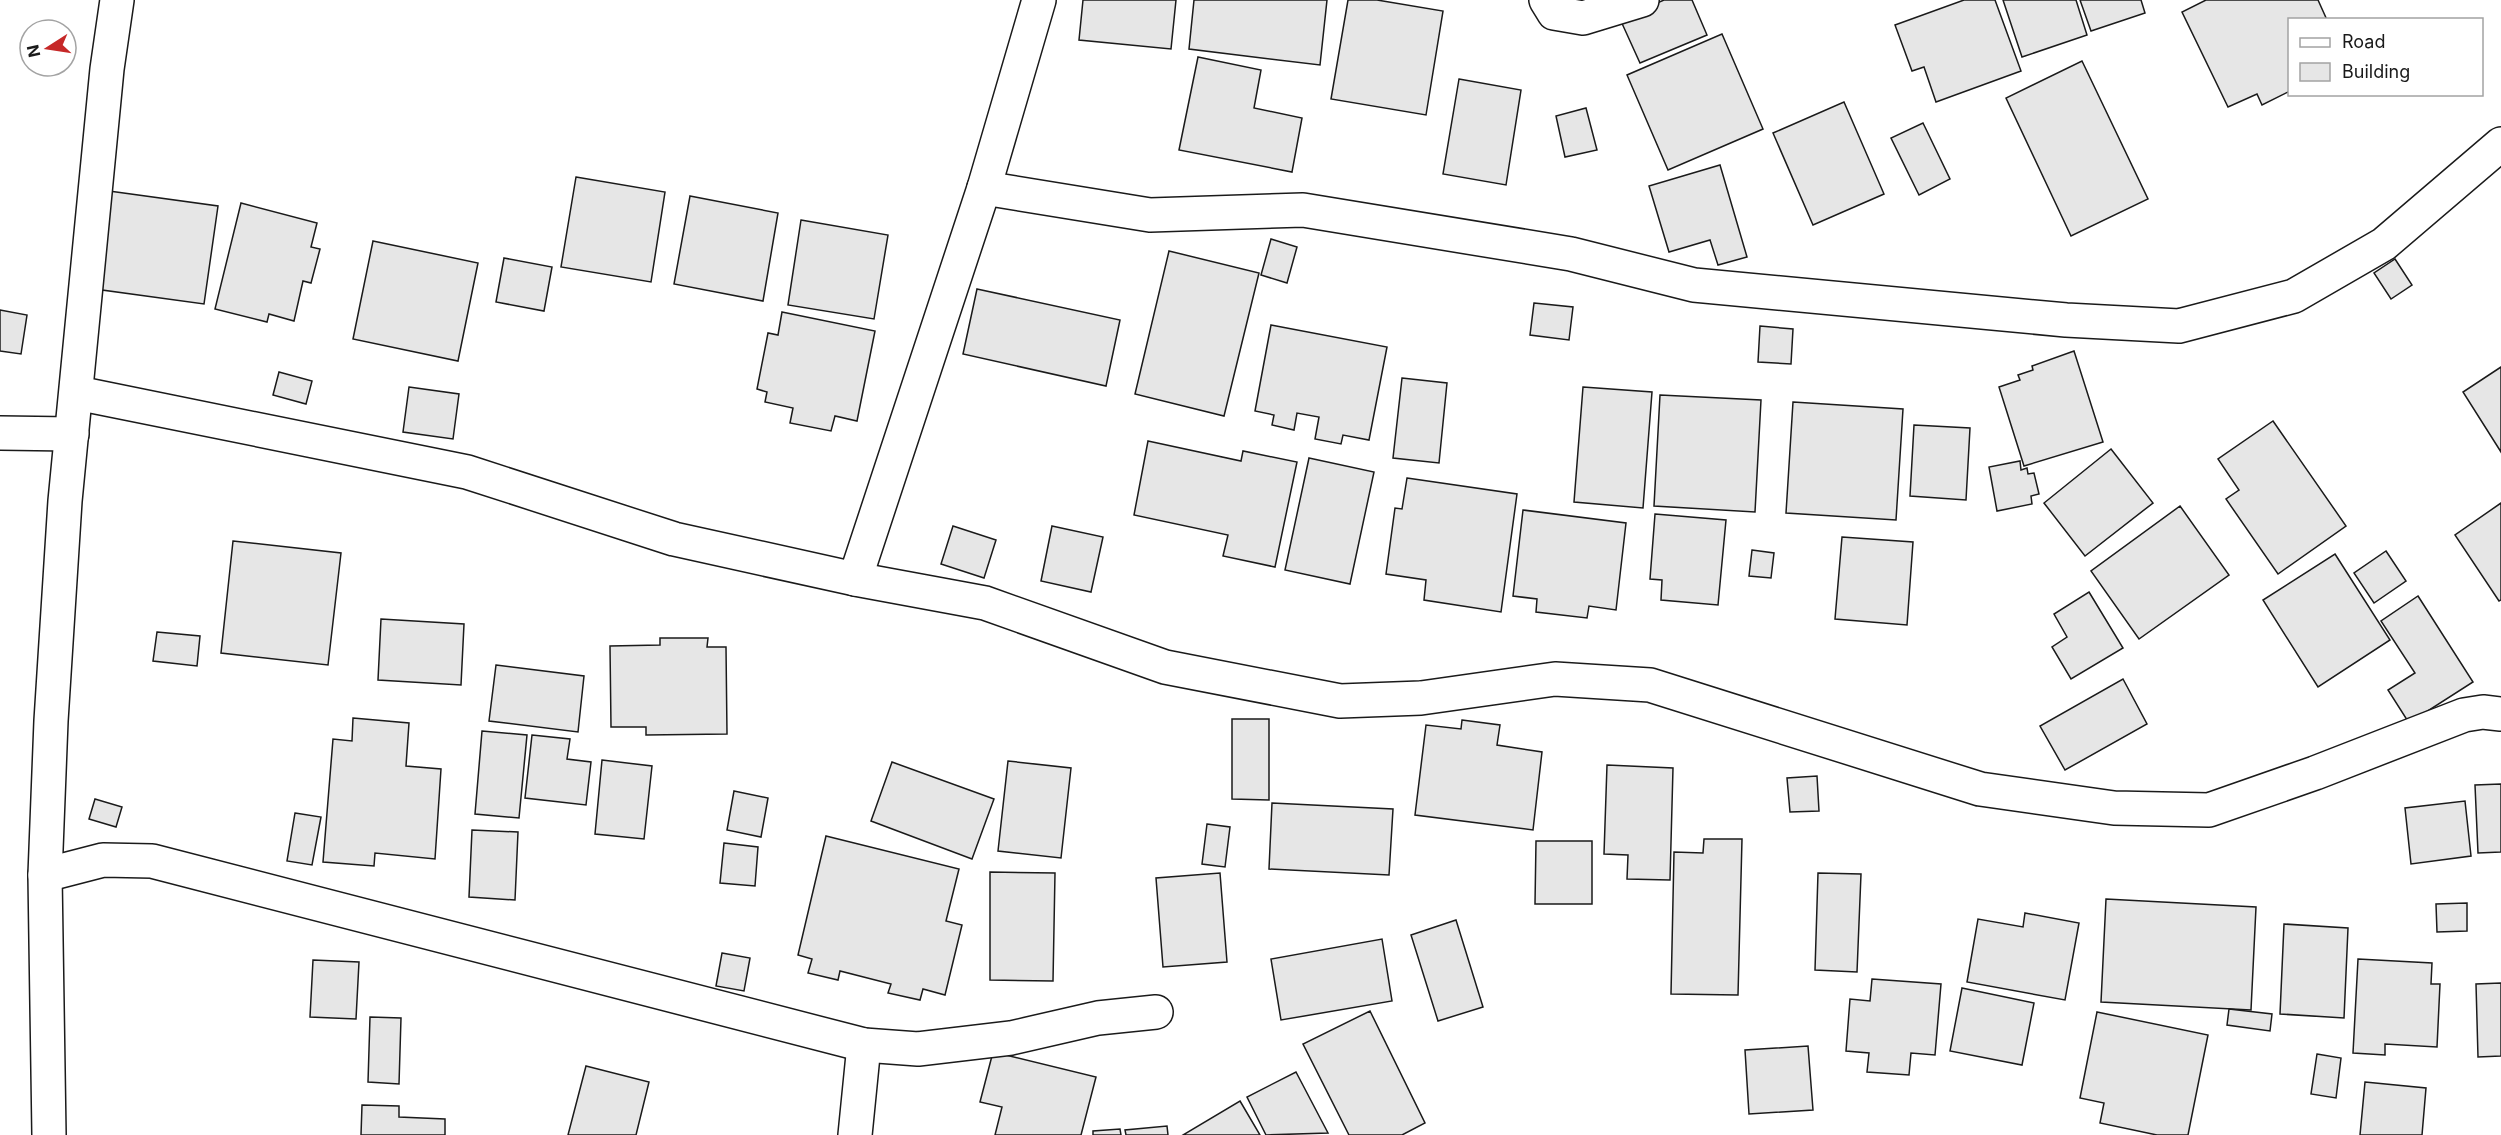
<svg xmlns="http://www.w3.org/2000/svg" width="2501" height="1135" viewBox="0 0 2501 1135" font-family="Inter,sans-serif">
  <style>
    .building { fill: #e6e6e6; stroke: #1a1a1a; stroke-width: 1.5 }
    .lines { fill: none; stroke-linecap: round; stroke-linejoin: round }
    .minor-casing { stroke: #1a1a1a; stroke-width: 36 }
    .minor { stroke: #fff; stroke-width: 33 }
  </style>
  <rect width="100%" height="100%" fill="#fff"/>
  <g class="building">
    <path d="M1083,0h93l-5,49 -92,-9z"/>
    <path d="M1194,0h133l-7,65 -131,-16z"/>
    <path d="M1348,0h29l66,11 -17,104 -95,-16z"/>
    <path d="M1664,0h28l15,35 -67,28 -20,-44z"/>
    <path d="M1964,0h31l26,71 -85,31 -12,-35 -12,4 -17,-46z"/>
    <path d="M2003,0h73l11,35 -65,22z"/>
    <path d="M2080,0h61l4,13 -54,18z"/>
    <path d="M2206,0h112l9,20h-37v71l-28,14 -5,-11 -29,13 -46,-95z"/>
    <path d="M1722,34l41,95 -95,41 -41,-95z"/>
    <path d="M1198,57l63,13 -7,38 48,10 -10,54 -113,-22z"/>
    <path d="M2082,61l66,138 -77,37 -65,-138z"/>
    <path d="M1459,79l62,11 -15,95 -63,-11z"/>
    <path d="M1844,102l40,92 -71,31 -40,-92z"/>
    <path d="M1586,108l11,42 -32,7 -9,-41z"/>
    <path d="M1923,123l27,56 -31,16 -28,-57z"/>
    <path d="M1720,165l27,92 -29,8 -8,-25 -41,12 -20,-66z"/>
    <path d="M576,177l89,15 -14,90 -90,-15z"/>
    <path d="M109,191l109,15 -14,98 -109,-15z"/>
    <path d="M690,196l88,17 -15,88 -89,-17z"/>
    <path d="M241,203l76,20 -6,24 9,2 -9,34 -8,-2 -9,40 -25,-7 -2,8 -52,-13z"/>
    <path d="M801,220l87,15 -14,84 -86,-14z"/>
    <path d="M1271,239l26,8 -10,36 -26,-8z"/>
    <path d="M373,241l105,22 -20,98 -105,-22z"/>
    <path d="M1169,251l90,22 -35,143 -89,-22z"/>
    <path d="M504,258l48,9 -8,44 -48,-9z"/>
    <path d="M2395,259l17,26 -21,14 -17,-26z"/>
    <path d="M977,289l143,31 -14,66 -143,-32z"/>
    <path d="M1534,303l39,4 -4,33 -39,-5z"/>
    <path d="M0,310l27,5 -6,39 -21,-3z"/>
    <path d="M782,312l93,19 -18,90 -22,-5 -4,15 -41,-8 3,-15 -28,-6 2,-10 -10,-3 11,-56 10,2z"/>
    <path d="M1271,325l116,22 -18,93 -26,-5 -2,9 -26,-5 4,-22 -22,-4 -3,17 -22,-5 2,-10 -19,-4z"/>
    <path d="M1760,326l33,3 -2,35 -33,-2z"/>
    <path d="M2074,351l29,91 -79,24 -25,-79 21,-7 -2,-5 15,-5 -1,-4z"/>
    <path d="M2501,367v85l-38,-60z"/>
    <path d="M279,372l33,9 -6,23 -33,-9z"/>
    <path d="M1402,378l45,5 -8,80 -46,-5z"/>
    <path d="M409,387l50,7 -6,45 -50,-7z"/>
    <path d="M1583,387l69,5 -9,116 -69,-6z"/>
    <path d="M1660,395l101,5 -6,112 -101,-6z"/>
    <path d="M1793,402l110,7 -7,111 -110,-7z"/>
    <path d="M2273,421l73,105 -68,48 -52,-75 13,-9 -21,-31z"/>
    <path d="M1914,425l56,3 -4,72 -56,-4z"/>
    <path d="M1148,441l93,20 2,-10 54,11 -22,105 -52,-11 5,-21 -94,-20z"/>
    <path d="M2111,449l42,54 -68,53 -41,-53z"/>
    <path d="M1309,458l65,14 -24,112 -65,-14z"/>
    <path d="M2020,461l1,9 6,-2 1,6 6,-1 5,21 -8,2 1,8 -35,7 -8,-44z"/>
    <path d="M1407,478l110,16 -16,118 -77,-12 2,-20 -40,-6 9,-66 7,1z"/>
    <path d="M2501,503v97l-2,1 -44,-66z"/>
    <path d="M2180,506l49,69 -90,64 -48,-68z"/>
    <path d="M1523,510l103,13 -10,87 -27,-4 -2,12 -51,-6 1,-13 -24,-3z"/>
    <path d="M1655,514l71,6 -8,85 -57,-5 1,-20 -12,-1z"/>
    <path d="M953,526l43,14 -12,38 -43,-14z"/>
    <path d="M1052,526l51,11 -12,55 -50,-11z"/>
    <path d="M1842,537l71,5 -6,83 -72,-6z"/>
    <path d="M233,541l108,12 -13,112 -107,-12z"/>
    <path d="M1752,550l22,3 -3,25 -22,-2z"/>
    <path d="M2386,551l20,30 -32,22 -20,-30z"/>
    <path d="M2335,554l55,86 -72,47 -55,-87z"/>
    <path d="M2089,592l34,56 -52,31 -19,-32 15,-10 -13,-23z"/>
    <path d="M2418,596l55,86 -64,41 -21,-33 27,-17 -34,-52z"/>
    <path d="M381,619l83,5 -3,61 -83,-5z"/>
    <path d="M157,632l43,4 -3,30 -44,-5z"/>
    <path d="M660,638h48l-1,9h19l1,87 -81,1v-8h-35l-1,-81 50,-1z"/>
    <path d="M496,665l88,11 -6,56 -89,-11z"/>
    <path d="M2123,679l24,45 -82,46 -25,-44z"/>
    <path d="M353,718l56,5 -3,43 35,3 -6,90 -60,-6 -1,13 -51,-4 10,-123 19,2z"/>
    <path d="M1232,719h37v81l-37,-1z"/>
    <path d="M1462,720l38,5 -3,20 45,7 -9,78 -118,-15 11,-90 35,4z"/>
    <path d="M482,731l45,4 -8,83 -44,-4z"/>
    <path d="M532,735l38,4 -3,20 24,3 -5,43 -61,-7z"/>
    <path d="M602,760l50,6 -8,73 -49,-5z"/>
    <path d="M1008,761l63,7 -10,90 -63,-7z"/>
    <path d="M892,762l102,37 -22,60 -101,-38z"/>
    <path d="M1607,765l66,3 -3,112 -43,-1 1,-24 -24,-1z"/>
    <path d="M1817,776l2,35 -29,1 -3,-34z"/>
    <path d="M2501,784v68l-23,1 -3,-68z"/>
    <path d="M734,791l34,7 -7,39 -34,-7z"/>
    <path d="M95,799l27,8 -6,20 -27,-8z"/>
    <path d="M2465,801l6,55 -60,8 -6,-56z"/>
    <path d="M1272,803l121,6 -4,66 -120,-6z"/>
    <path d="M295,813l26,4 -9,48 -25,-4z"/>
    <path d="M1207,824l23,3 -5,40 -23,-3z"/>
    <path d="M472,830l46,2 -3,68 -46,-3z"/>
    <path d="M826,836l133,33 -13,52 16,4 -17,70 -22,-6 -3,11 -32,-7 3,-9 -51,-13 -2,9 -30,-7 4,-14 -14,-4z"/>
    <path d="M1704,839h38l-4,156 -67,-1 3,-142 29,1z"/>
    <path d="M1536,841h56v63h-57z"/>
    <path d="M724,843l34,4 -3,39 -35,-3z"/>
    <path d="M990,872l65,1 -2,108 -63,-1z"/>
    <path d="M1220,873l7,89 -64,5 -7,-89z"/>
    <path d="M1818,873l43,1 -4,98 -42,-2z"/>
    <path d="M2106,899l150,8 -5,103 -150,-8z"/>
    <path d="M2467,903v28l-30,1 -1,-28z"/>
    <path d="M2025,913l54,10 -14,77 -98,-18 11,-63 45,8z"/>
    <path d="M1456,920l27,87 -45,14 -27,-86z"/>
    <path d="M2284,924l64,4 -4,90 -64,-4z"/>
    <path d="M1382,939l10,62 -111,19 -10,-61z"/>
    <path d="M722,953l28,5 -6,33 -28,-5z"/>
    <path d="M2358,959l74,4 -1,21h9l-3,63 -52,-3v11l-32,-2z"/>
    <path d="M313,960l46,2 -3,57 -46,-2z"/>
    <path d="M1872,979l69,5 -6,71 -24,-2 -2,22 -42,-3 2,-19 -23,-2 4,-52 20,2z"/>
    <path d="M2501,983v73l-23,1 -2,-73z"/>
    <path d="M1962,988l72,15 -12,62 -72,-14z"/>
    <path d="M2229,1009l43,5 -2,17 -43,-6z"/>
    <path d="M1370,1011l55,112 -23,12h-53l-46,-91z"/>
    <path d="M2097,1012l111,23 -20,100h-31l-57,-12 4,-20 -24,-5z"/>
    <path d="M370,1017l31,1 -2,66 -31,-2z"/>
    <path d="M1808,1046l5,64 -64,4 -4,-64z"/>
    <path d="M993,1052l103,25 -15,58h-86l7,-28 -22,-5z"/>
    <path d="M2317,1054l24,4 -5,40 -25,-4z"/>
    <path d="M586,1066l63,16 -13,53h-68z"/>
    <path d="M1296,1072l32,61 -62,2 -19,-38z"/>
    <path d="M2365,1082l61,6 -4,47h-62z"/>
    <path d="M1240,1101l20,34h-77z"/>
    <path d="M362,1105l37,1v11l46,2v16h-84z"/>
    <path d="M1167,1126l1,9h-42l-1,-5z"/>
    <path d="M1120,1129l1,6h-28v-4z"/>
  </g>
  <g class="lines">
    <defs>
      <g id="minor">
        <path d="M1546,0l8,13 29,5 59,-18"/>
        <path d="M984,188l166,27 153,-5 268,44 123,31 372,35 113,6 115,-30 90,-52 117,-100"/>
        <path d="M77,393l390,79 207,67 181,40 130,24 180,64 175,34 81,-3 134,-19 95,6 330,104 134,19 95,2 106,-37 149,-58 19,-3 18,2"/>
        <path d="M0,433l72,1"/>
        <path d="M855,579l129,-391 55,-188"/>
        <path d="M45,875l58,-15 49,1 712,184 54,4 93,-11 87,-20 58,-6"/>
        <path d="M49,1135l-4,-260 6,-154 14,-220 42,-432 10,-69"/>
        <path d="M855,1135l9,-90"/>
      </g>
    </defs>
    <use href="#minor" class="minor-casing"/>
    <use href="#minor" class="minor"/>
  </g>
  <rect x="2288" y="18" width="195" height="78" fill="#ffffff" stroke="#a3a3a3" stroke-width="1.5"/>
  <rect x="2300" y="38" width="30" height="9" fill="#ffffff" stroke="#a3a3a3" stroke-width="1.5"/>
  <text x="2342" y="48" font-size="18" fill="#1a1a1a">Road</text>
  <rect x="2300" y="63" width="30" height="18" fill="#e6e6e6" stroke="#a3a3a3" stroke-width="1.5"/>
  <text x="2342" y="78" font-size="18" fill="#1a1a1a">Building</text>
  <g transform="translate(48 48) rotate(258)"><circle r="28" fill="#ffffff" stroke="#a3a3a3" stroke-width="1.5"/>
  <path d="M0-4.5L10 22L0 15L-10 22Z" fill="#c62828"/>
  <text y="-9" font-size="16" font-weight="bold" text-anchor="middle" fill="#1a1a1a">N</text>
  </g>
</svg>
